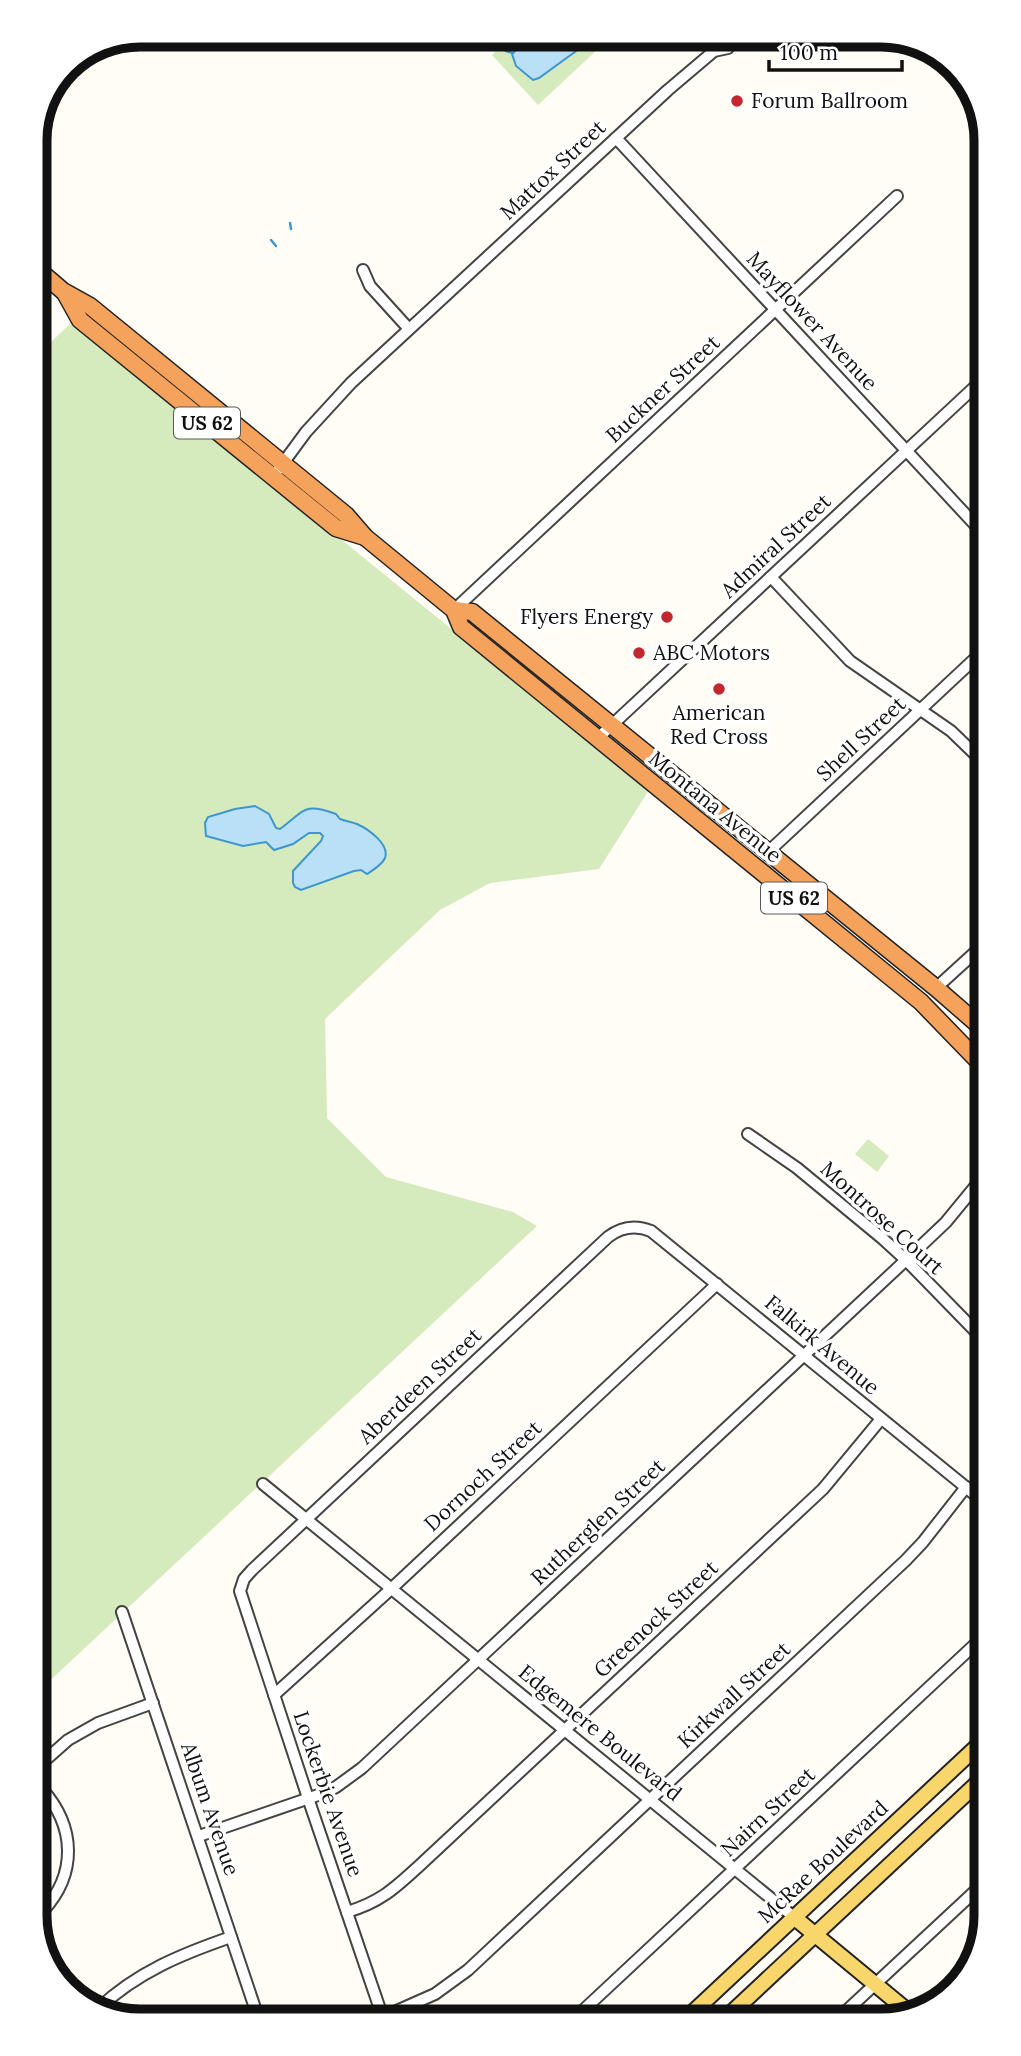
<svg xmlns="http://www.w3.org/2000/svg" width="1021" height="2056" viewBox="0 0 1021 2056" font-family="Lora,serif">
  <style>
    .green { fill: #d5ebbd }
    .water { fill: #b9e0f7; stroke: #3f96cf; stroke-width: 2 }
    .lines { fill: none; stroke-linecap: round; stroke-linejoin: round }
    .stream { stroke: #3f96cf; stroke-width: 2.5 }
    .minor-casing { stroke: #444; stroke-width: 14 }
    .major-casing { stroke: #222; stroke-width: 18 }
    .highway-casing { stroke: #222; stroke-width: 19 }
    .minor { stroke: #fff; stroke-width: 10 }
    .major { stroke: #f9d66b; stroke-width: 14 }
    .highway { stroke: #f5a25d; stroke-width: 16 }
    .poi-dot { fill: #c4262e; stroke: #fff; stroke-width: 2.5 }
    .labels { text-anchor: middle; stroke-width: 7; stroke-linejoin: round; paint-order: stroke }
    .shield { fill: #fff; stroke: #585858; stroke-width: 2 }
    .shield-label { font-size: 19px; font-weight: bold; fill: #111 }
    .poi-label { font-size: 21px; fill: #111; stroke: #fff; text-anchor: start }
    .street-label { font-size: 21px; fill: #111; stroke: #fff }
    .rim { fill: none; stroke: #111; stroke-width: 9 }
  </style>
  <rect width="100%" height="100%" fill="#fffdf5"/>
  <g class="green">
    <path d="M513,35h100l-75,70 -46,-50z"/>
    <path d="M73,321l576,469 -50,79 -109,14 -50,27 -115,109 2,99 59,59 127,35 24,14 -495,462 -6,-1332z"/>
    <path d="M868,1139l21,17 -12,16 -22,-18z"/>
  </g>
  <g class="water">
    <path d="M531,35h62l-10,11 -44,32 -6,2 -17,-14 -4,-12z"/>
    <path d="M255,806l14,8 7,14 4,1c25,-18 22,-27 56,-15l4,5c5,2 12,3 17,5 11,5 33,20 28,34 -3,7 -12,12 -18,16l-6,-4 -7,1 -53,19 -6,-3 -2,-4v-12l28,-30 2,-5 -3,-3h-11l-16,11 -19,6 -8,-8 -23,4 -37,-10 -1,-13 3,-6 27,-8z"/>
  </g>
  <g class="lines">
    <g class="stream">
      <path d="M506,51l7,2"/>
      <path d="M290,223l1,6"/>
      <path d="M271,240l5,6"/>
    </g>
    <defs>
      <g id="minor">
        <path d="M616,138l364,392"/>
        <path d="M363,270l7,16 39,43"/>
        <path d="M278,470l28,-38 45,-49 317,-293 46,-39 14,-3"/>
        <path d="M771,577l79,84 101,70 30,29"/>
        <path d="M454,610l443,-414"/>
        <path d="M598,738l381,-355"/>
        <path d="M767,853l214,-200"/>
        <path d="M936,988l46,-42"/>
        <path d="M748,1134l49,34 86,71 23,21 78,80"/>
        <path d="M263,1484l532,434"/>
        <path d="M122,1612l137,408"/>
        <path d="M274,1695l117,-106 326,-305"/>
        <path d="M42,1763l26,-23 30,-17 55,-20"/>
        <path d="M42,1789c34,38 35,85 1,122"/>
        <path d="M199,1836l125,-43 12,-6 26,-19 544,-508 40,-38 37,-45"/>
        <path d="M347,1912c33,-10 47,-23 71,-45l405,-378 58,-70"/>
        <path d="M98,2009c39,-37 84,-55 133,-72"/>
        <path d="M843,2014l143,-133"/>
        <path d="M577,2016l408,-381"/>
        <path d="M383,2017l52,-23 33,-24 438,-410 17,-18 43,-55"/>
        <path d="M383,2018l-75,-220 -68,-207 4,-12 8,-9 356,-333c13,-10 28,-12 43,-6l333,271"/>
      </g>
      <g id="major">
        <path d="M795,1918l115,95"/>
        <path d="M690,2015l295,-276"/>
        <path d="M729,2015l256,-239"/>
      </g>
      <g id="highway">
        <path d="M36,268l27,23 27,15 256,209 19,22 89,73 7,17 460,375 61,63"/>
        <path d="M65,293l15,27 256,208 29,9"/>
        <path d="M454,610l18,2 464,376 46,40"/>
      </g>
    </defs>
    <use href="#minor" class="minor-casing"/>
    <use href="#major" class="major-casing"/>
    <use href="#highway" class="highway-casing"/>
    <use href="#minor" class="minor"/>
    <use href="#major" class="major"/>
    <use href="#highway" class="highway"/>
  </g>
  <g class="poi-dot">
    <circle cx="737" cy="101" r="7"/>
    <circle cx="667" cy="617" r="7"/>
    <circle cx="639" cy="653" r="7"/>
    <circle cx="719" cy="689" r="7"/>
  </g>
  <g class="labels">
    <g class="shield">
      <rect x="174" y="407.5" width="66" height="31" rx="5"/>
      <rect x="761" y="882.5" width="66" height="31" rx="5"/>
    </g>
    <g class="shield-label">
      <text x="207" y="430">US 62</text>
      <text x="794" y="905">US 62</text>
    </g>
    <g class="poi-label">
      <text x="751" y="108">Forum Ballroom</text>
      <text x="653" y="624" text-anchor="end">Flyers Energy</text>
      <text x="653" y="660">ABC Motors</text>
      <text x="719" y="720" text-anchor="middle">American<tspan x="719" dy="24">Red Cross</tspan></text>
    </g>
    <g class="street-label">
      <text transform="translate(553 170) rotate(-43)" y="7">Mattox Street</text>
      <text transform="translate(812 321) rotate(47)" y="7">Mayflower Avenue</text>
      <text transform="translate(663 389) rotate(-43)" y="7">Buckner Street</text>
      <text transform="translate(776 546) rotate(-43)" y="7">Admiral Street</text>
      <text transform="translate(861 739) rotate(-43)" y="7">Shell Street</text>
      <text transform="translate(715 807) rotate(39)" y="7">Montana Avenue</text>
      <text transform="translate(882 1218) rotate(42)" y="7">Montrose Court</text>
      <text transform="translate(822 1345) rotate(40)" y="7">Falkirk Avenue</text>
      <text transform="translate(420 1386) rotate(-43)" y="7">Aberdeen Street</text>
      <text transform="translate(483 1476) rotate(-43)" y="7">Dornoch Street</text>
      <text transform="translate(598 1522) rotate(-43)" y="7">Rutherglen Street</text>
      <text transform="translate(656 1619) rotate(-43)" y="7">Greenock Street</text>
      <text transform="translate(734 1695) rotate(-43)" y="7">Kirkwall Street</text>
      <text transform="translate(600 1733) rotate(39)" y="7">Edgemere Boulevard</text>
      <text transform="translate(328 1794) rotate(71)" y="7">Lockerbie Avenue</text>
      <text transform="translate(210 1809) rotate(71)" y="7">Album Avenue</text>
      <text transform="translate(768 1812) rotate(-43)" y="7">Nairn Street</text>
      <text transform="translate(823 1862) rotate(-43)" y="7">McRae Boulevard</text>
    </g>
  </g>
  <path d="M0 0H1021V2056H0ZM140 47H881A93 93 0 0 1 974 140V1916A93 93 0 0 1 881 2009H140A93 93 0 0 1 47 1916V140A93 93 0 0 1 140 47Z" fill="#fff" fill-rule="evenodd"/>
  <path class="rim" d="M140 47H881A93 93 0 0 1 974 140V1916A93 93 0 0 1 881 2009H140A93 93 0 0 1 47 1916V140A93 93 0 0 1 140 47Z"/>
  <path d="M769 60v10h133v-10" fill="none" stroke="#111111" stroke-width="3.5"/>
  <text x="780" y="60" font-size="21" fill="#111111" stroke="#ffffff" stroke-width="5" paint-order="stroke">100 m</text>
</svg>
